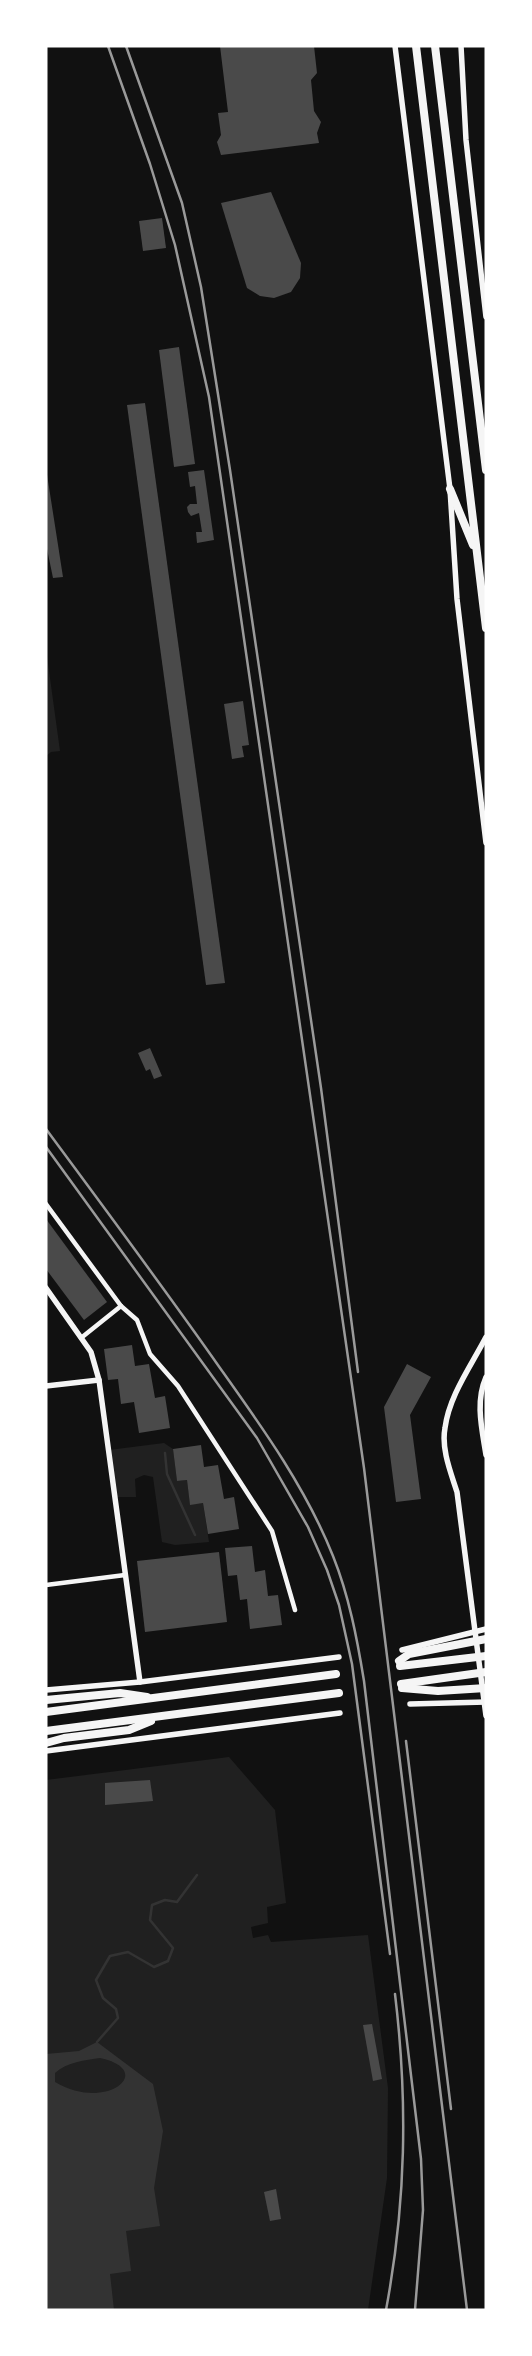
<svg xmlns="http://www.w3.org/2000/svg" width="532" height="2356" viewBox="0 0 532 2356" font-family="Figtree,sans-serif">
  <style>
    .green { fill: #202020 }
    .water { fill: #333; fill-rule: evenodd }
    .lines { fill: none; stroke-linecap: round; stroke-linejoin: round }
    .stream { stroke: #333; stroke-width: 2.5 }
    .building { fill: #4a4a4a }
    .minor { stroke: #f5f5f5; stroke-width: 4.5 }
    .tertiary { stroke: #f5f5f5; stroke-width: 5.5 }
    .trunk { stroke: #f5f5f5; stroke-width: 8 }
    .rail { stroke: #9a9a9a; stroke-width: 2.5 }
  </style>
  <rect width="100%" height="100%" fill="#111"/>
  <g class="green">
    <path d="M46,649l14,102 -9,1 -5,4z"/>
    <path d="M164,1443l9,6 4,32 10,-1 3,24 13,-1 6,39 -34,3 -13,-3 -9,-65 -9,-2 -9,4 1,18h-21l-6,-47z"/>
    <path d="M229,1757l46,53 11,93 -19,4 1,16 -17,4 2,11 15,-3 3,7 97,-7 20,153 -1,90 -19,132h-322v-530z"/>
  </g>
  <path class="water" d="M97,2042l56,42 10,47 -9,57 6,38 -34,5 5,40 -21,3 4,36h-68v-256l33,-3zM100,2058c57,12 7,55 -45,24v-9c12,-11 30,-13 45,-15z"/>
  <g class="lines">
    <g class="stream">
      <path d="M165,1453l2,21 28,61"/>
      <path d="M97,2042l21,-24 -2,-9 -13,-11 -7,-18 14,-24 18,-4 26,15 14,-6 5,-13 -23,-28 2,-15 13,-5 12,2 20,-27"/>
    </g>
  </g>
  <g class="building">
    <path d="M220,46h94l3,27 -6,7 3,31 7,11 -4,11 2,10 -98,12 -4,-13 4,-7 -3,-22 10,-1z"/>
    <path d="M271,192l30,71 -1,15 -9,14 -17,6 -14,-2 -13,-8 -26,-85z"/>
    <path d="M162,218l4,30 -23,3 -4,-30z"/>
    <path d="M179,347l16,117 -21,3 -15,-117z"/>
    <path d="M145,403l80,580 -19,2 -79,-580z"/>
    <path d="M46,468l17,109 -10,1 -7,-34z"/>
    <path d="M204,470l10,70 -17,3 -1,-11h6l-3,-19 -8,3 -3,-4 -1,-5 3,-3h7l-2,-18 -5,1 -2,-15z"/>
    <path d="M243,701l6,44 -7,1 2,11 -12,2 -8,-55z"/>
    <path d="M150,1048l12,28 -8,3 -4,-10 -4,2 -8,-18z"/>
    <path d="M46,1219l61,83 -23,18 -38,-51z"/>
    <path d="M132,1345l3,21 14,-2 6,34 10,-2 5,32 -31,5 -5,-31 -13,2 -3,-25 -10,1 -4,-31z"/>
    <path d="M407,1364l24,13 -21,38 11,84 -25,3 -12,-95z"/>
    <path d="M201,1445l3,22 14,-2 6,34 10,-2 5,32 -31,5 -5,-31 -13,2 -3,-25 -10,1 -4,-32z"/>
    <path d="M252,1546l3,26 10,-2 3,26 10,-1 4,30 -32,4 -3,-30 -7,1 -3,-25 -9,1 -3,-28z"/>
    <path d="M219,1552l8,70 -82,10 -8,-71z"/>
    <path d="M150,1780l3,21 -48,4v-22z"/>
    <path d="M372,2024l10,55 -9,2 -10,-56z"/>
    <path d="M276,2189l5,30 -11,2 -6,-29z"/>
  </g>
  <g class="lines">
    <g class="minor">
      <path d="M46,1204l75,102 16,14 13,34 28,32 94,145 23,79"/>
      <path d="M81,1338l40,-32"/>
      <path d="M46,1585l79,-10"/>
    </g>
    <g class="tertiary">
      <path d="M395,46l55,443 7,110 29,244"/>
      <path d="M461,46l5,94 20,177"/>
      <path d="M46,1288l45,64 8,28 41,302"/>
      <path d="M486,1337c-15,29 -37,59 -41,91 -4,21 6,45 12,64l29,224"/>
      <path d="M486,1377c-11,25 -4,52 0,78"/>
      <path d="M46,1386l53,-6"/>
      <path d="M402,1650l84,-21"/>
      <path d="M46,1690l94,-8 199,-25"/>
      <path d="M410,1704l76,-2"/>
      <path d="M46,1751l294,-38"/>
    </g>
    <g class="trunk">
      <path d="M416,46l70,582"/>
      <path d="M435,46l51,424"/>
      <path d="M450,489l23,56"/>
      <path d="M399,1661l10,-7 77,-15"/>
      <path d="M400,1666l86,-10"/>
      <path d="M401,1684l85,-12"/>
      <path d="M402,1688l36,3 48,-3"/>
      <path d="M46,1700l74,-7 27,4"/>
      <path d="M46,1712l290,-38"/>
      <path d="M46,1731l293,-38"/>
      <path d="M46,1743l18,-5 65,-8 22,-9"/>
    </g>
    <g class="rail">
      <path d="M108,46l42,118 25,81 34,152 155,1071 103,842"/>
      <path d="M126,46l56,157 19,84 29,183 91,618 37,284"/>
      <path d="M46,1129c59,80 118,159 174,239 42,59 86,120 113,188 16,40 24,82 31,125l57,478 2,51 -8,100"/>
      <path d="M46,1147l211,291 51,89 19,43 12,35 13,59 38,290"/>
      <path d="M406,1741l45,368"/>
      <path d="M386,2310c20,-107 22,-208 9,-316"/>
    </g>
  </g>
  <rect width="532" height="2356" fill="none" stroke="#ffffff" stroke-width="95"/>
</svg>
